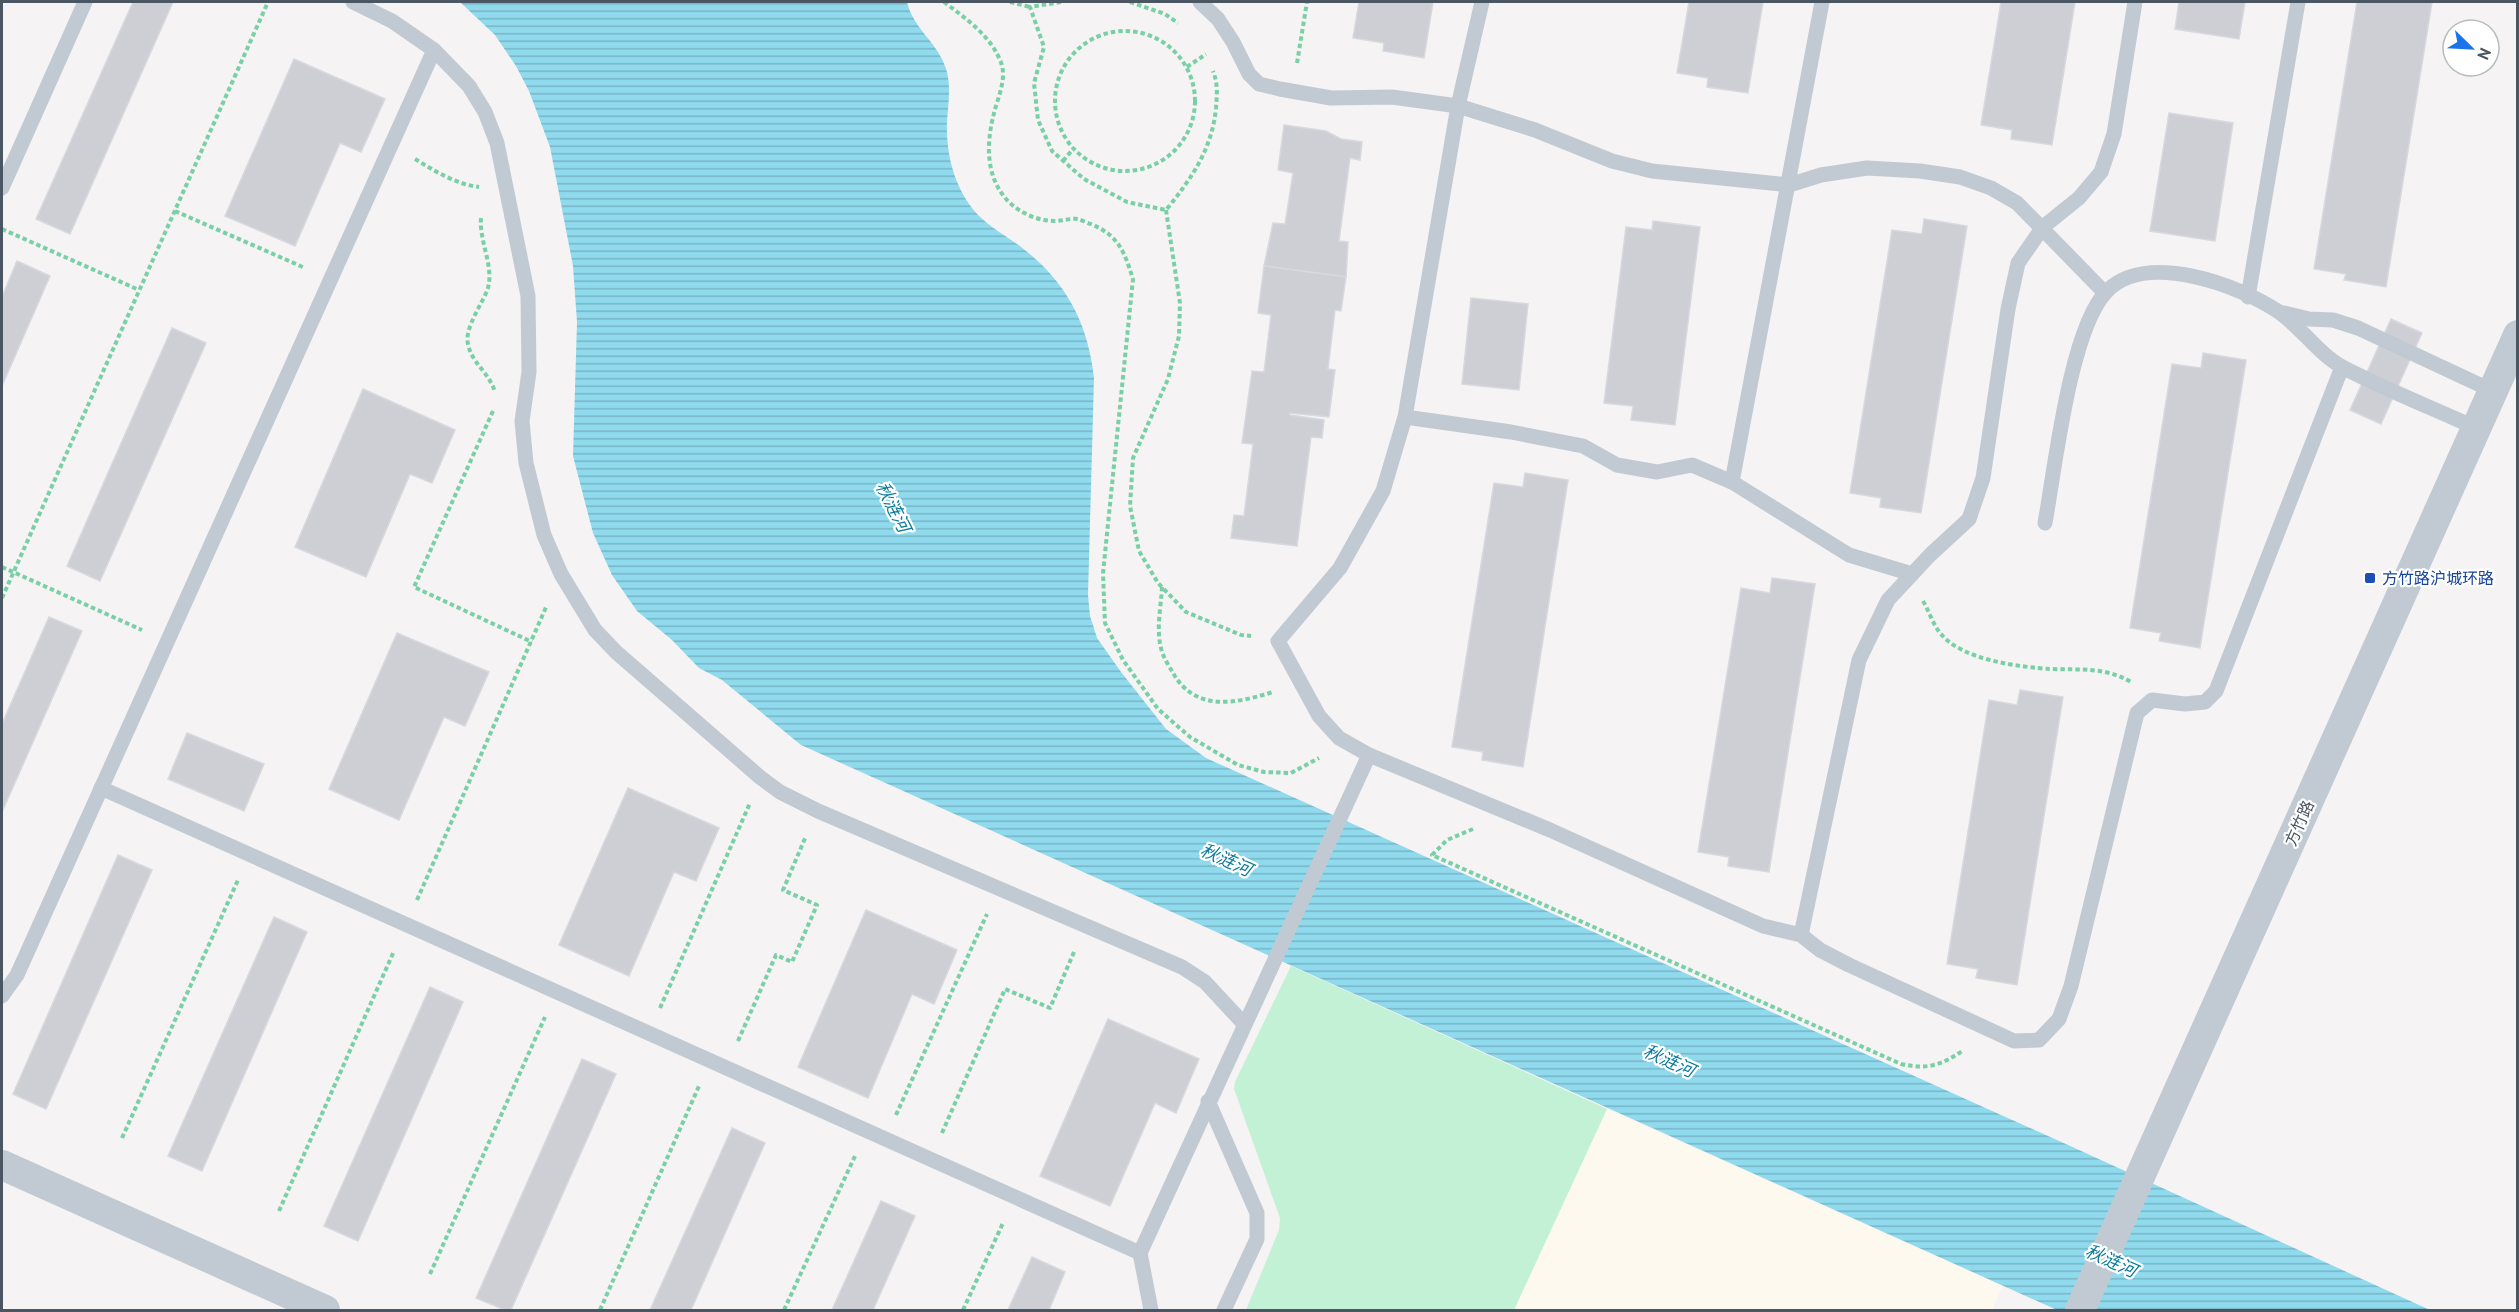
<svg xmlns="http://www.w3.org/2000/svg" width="2519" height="1312" viewBox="0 0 2519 1312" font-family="'PT Sans','Noto Sans SC',sans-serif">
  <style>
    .commercial { fill: #fdf9ef }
    .garden { fill: #c3f1d5 }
    .water { fill: url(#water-rules) }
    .building { fill: #cdcfd5; stroke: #d7d9de; stroke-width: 1.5 }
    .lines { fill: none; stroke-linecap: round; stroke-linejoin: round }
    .path { stroke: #7ad0a6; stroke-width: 4; stroke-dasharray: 4.5 3; stroke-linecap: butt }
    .lane { stroke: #c1cad2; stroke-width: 15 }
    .street { stroke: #c1cad2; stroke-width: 30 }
    .transit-dot { fill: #1a4fb4; stroke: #fff; stroke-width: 2 }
    .labels { text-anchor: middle; stroke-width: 4.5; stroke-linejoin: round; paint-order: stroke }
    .transit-label { font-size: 16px; fill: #164399; stroke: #fff; text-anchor: start }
    .street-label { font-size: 16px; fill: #4a5661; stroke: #fff }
    .water-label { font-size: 18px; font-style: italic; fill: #0c7c9b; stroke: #fff }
  </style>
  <defs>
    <pattern id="water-rules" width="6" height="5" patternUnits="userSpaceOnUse" patternTransform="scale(1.5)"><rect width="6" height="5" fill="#90daee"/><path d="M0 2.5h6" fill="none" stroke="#78b4c4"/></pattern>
  </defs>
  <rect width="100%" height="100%" fill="#f5f3f3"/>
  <path class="commercial" d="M1607,1109l396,177 -11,24h-478z"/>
  <path class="garden" d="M1291,966l316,143 -93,201h-268l33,-80 1,-12 -46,-129 1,-7z"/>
  <path class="water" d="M460,2h447c6,27 33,42 40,70 4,16 1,34 0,50 -1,30 6,61 25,86 13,17 32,26 49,39 45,34 67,76 73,131l-6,217 2,21 7,22 24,34 45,57 40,29 862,387 362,165h-373l-1256,-565 -79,-65 -23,-12 -27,-28 -35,-29 -25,-36 -19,-42 -20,-77 4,-134 -4,-56 -23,-119 -21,-56 -13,-25 -21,-31z"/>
  <g class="building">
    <path d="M133,2h40l-103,232 -34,-15z"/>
    <path d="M1359,2h74l-9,56 -41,-7 1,-8 -31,-5z"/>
    <path d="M1689,2h74l-15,91 -41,-6 1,-9 -31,-5z"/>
    <path d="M2001,2h74l-23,143 -41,-6 1,-9 -31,-5z"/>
    <path d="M2179,2h66l-6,37 -64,-10z"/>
    <path d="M2357,2h75l-46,285 -42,-7 2,-6 -32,-5z"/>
    <path d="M294,59l91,40 -24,53 -21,-9 -45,103 -70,-30z"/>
    <path d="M2169,113l64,10 -18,118 -65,-10z"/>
    <path d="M1284,125l42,6 15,8 21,3 -2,18 -10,-2 -11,83 9,1 -2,35 -82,-11 9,-43 12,1 8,-51 -15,-3z"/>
    <path d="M1924,219l43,7 -46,287 -41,-6 1,-9 -31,-5 42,-263 30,4z"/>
    <path d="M1653,221l47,6 -25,198 -44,-5 2,-14 -29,-3 22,-176 26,3z"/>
    <path d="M17,261l33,15 -48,110v-89z"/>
    <path d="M1264,266l82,11 -5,34 -6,-1 -7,59 7,1 -6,47 -39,-4v2l34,5 -2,18 -11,-1 -14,109 -66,-8 3,-23 10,1 9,-72 -11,-1 10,-72 12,1 7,-57 -13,-2z"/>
    <path d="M1471,298l57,6 -9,86 -57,-6z"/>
    <path d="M2391,319l31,14 -41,91 -31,-14z"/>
    <path d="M172,328l34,15 -106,238 -33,-15z"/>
    <path d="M2203,353l43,7 -46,288 -41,-7 2,-8 -31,-5 42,-264 29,4z"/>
    <path d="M363,389l92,41 -23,53 -22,-9 -44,103 -71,-30z"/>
    <path d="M1525,473l43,7 -45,287 -41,-7 1,-8 -31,-5 42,-264 29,4z"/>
    <path d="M1772,578l43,6 -46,288 -41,-6 1,-9 -31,-5 43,-264 29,5z"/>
    <path d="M49,617l33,14 -80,181v-88z"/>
    <path d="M397,633l92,39 -24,54 -21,-9 -45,103 -70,-31z"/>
    <path d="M2020,690l43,7 -46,288 -41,-7 2,-9 -31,-5 42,-264 28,5z"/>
    <path d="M187,733l77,31 -20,47 -76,-32z"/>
    <path d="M628,788l91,40 -23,53 -22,-9 -45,104 -70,-31z"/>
    <path d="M118,855l34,15 -106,239 -33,-15z"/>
    <path d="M866,910l91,40 -23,54 -22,-10 -44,104 -70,-31z"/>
    <path d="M274,917l33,15 -105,239 -34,-15z"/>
    <path d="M430,987l33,15 -105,239 -34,-15z"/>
    <path d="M1108,1019l91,40 -23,54 -21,-10 -45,103 -70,-30z"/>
    <path d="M582,1059l34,15 -105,236h-6l-29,-12z"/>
    <path d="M732,1128l33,15 -74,167h-41z"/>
    <path d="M881,1201l34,15 -42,94h-41z"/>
    <path d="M1032,1257l33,15 -16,38h-41z"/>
  </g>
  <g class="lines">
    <g class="path">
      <path d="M944,2c21,16 45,32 56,58 8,17 -2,37 -6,53 -8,31 -9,66 16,90 12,11 29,18 45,18 8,0 16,-3 23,-2 4,1 9,4 13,5 28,12 33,27 42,55l-30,294 2,50 18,37 35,49 32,28 48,28 26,7 27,1 28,-15"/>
      <path d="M1010,2l20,5"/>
      <path d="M1061,2l-31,5 14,40 -10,36 4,37 14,31 32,28 43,23 39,8c26,-32 46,-61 50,-102 1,-14 2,-24 -3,-37"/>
      <path d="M1130,2l35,12 13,9"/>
      <circle cx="1125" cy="101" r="70"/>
      <path d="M1297,63l10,-61"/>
      <path d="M1187,67l19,-13"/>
      <path d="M415,159c20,12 40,25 64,28"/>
      <path d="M1063,161l10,-12"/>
      <path d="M1166,210l14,93 -1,33 -11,43 -35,79 -3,48 9,45 19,32 28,29 55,23 10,1"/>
      <path d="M175,211l130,57"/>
      <path d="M481,218c-2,23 13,48 7,70 -5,15 -24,40 -20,56 4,20 21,28 27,48"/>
      <path d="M2,229l137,61"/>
      <path d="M493,411l-79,176 118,55"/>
      <path d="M2,567l140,63"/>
      <path d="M1162,587c-1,20 -6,42 -1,61 2,9 8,18 12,25 23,40 64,30 100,19"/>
      <path d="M2,598l266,-596"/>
      <path d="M1923,601c6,10 10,24 18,33 21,26 78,33 110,35 29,1 55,-2 80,13"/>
      <path d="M1473,829l-26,11 -15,15 469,209c28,6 40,1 63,-14"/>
      <path d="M417,900l130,-295"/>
      <path d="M660,1008l90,-205"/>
      <path d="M738,1041l38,-86 16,7 25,-57 -34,-15 23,-54"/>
      <path d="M896,1115l91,-201"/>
      <path d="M942,1133l63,-144 45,19 24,-56"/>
      <path d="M122,1138l116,-258"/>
      <path d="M279,1211l115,-260"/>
      <path d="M430,1274l115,-257"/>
      <path d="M600,1310l99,-224"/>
      <path d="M784,1310l71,-154"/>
      <path d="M963,1310l40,-87"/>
    </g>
    <g class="lane">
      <path d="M353,2l39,19 42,29 35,36 16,26 12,31 31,153 1,76 -7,49 4,42 18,72 17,39 34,56 21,22 145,126 19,14 38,19 364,156 23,15 39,42"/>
      <path d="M1200,2l18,17 15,23 16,32 10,10 21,5 51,9 61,-1 66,9 77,24 77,31 40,10 137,14 32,-10 46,-7 53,3 40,6 31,11 26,15 88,90"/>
      <path d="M1482,2l-24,104 -53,311 -22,74 -43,77 -62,73 41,75 20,22 30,17 181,75 213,96 38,9 19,15 29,15 165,76 25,-1 20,-21 12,-33 66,-273 15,-13 33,4 20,-2 11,-11 126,-324"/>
      <path d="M2,188l83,-186"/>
      <path d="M2248,297l50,-295"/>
      <path d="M2284,313l25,6 24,1 25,8 135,63"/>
      <path d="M1405,417l106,15 72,14 34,19 40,7 35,-7 40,17 117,73 63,19"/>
      <path d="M1732,482l90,-480"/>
      <path d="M2045,523c10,-55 25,-193 61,-231 39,-42 133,-7 173,20 23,16 40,43 65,56 43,22 88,40 132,60"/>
      <path d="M101,788l1039,465"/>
      <path d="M1801,935l58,-275 29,-60 42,-45 39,-36 14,-41 25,-169 10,-46 25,-36 36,-29 22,-26 13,-38 21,-132"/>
      <path d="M2,996l15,-21 417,-925"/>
      <path d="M1208,1101l49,112v26l-33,71"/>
      <path d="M1151,1310l-11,-57 229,-498"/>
    </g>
    <g class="street">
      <path d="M2,1165l323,145"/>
      <path d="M2080,1310l438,-975"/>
    </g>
  </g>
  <rect class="transit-dot" x="2364" y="572" width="12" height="12" rx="3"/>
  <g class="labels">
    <g class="transit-label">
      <text x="2382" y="584">方竹路沪城环路</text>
    </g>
    <g class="street-label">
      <text transform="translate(2299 823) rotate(-66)" y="6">方竹路</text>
    </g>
    <g class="water-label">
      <text transform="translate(893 507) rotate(63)" y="6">秋涟河</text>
      <text transform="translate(1226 860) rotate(24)" y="6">秋涟河</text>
      <text transform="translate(1669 1061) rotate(24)" y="6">秋涟河</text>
      <text transform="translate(2111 1261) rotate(24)" y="6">秋涟河</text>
    </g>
  </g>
  <rect width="2519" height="1312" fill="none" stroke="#4a5661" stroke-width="6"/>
  <g transform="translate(2471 48) rotate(114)"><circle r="28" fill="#ffffff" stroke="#b7bbc0" stroke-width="1.5"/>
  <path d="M0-4.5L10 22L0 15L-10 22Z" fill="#1a73e8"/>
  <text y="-9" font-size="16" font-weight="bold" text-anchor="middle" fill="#4a5661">N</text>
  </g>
</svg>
